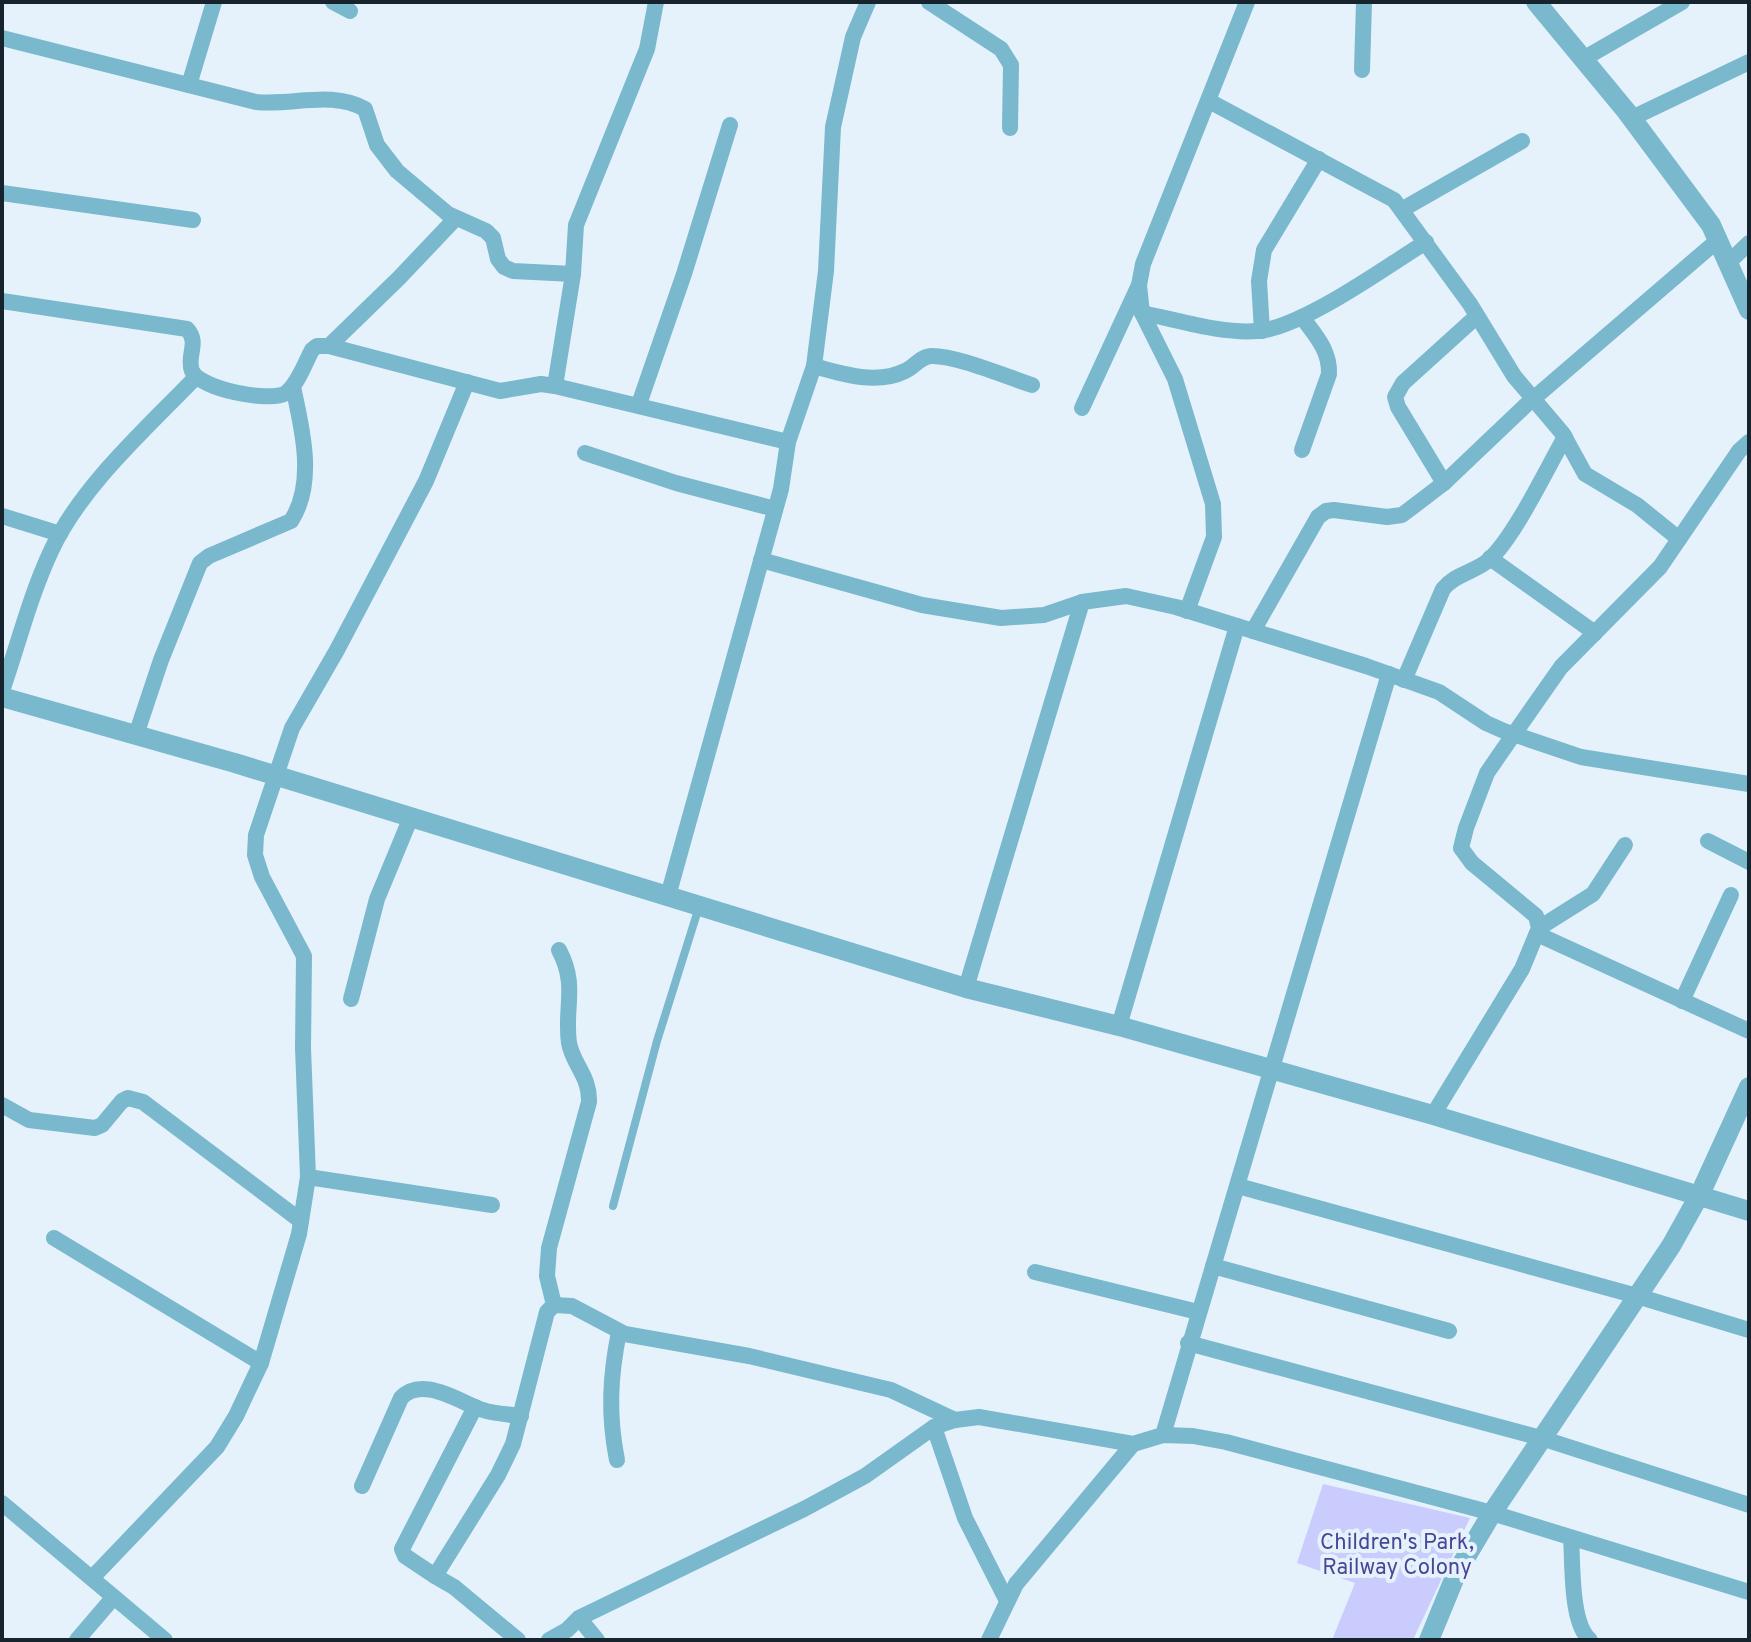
<svg xmlns="http://www.w3.org/2000/svg" width="1751" height="1642" viewBox="0 0 1751 1642" font-family="Overpass,sans-serif">
  <style>
    .green { fill: #c9ccfc }
    .lines { fill: none; stroke-linecap: round; stroke-linejoin: round }
    .service { stroke: #7ab8cd; stroke-width: 8 }
    .minor { stroke: #7ab8cd; stroke-width: 16 }
    .tertiary { stroke: #7ab8cd; stroke-width: 20 }
    .labels { text-anchor: middle; stroke-width: 8; stroke-linejoin: round; paint-order: stroke }
    .park-label { font-size: 22px; fill: #4a4695; stroke: #e5f2fc }
  </style>
  <rect width="100%" height="100%" fill="#e5f2fc"/>
  <path class="green" d="M1323,1484l147,34 -57,122h-81l23,-57 -58,-20z"/>
  <g class="lines">
    <path class="service" d="M613,1206l44,-165 42,-134"/>
    <g class="minor">
      <path d="M333,2l17,9"/>
      <path d="M929,2l72,47 10,16 -1,63"/>
      <path d="M2,38l254,64c37,4 75,-12 109,7l12,36 20,26 51,43 38,17 7,7 5,21 6,8 9,4 60,3"/>
      <path d="M1583,59l99,-57"/>
      <path d="M1362,70l2,-68"/>
      <path d="M189,85l25,-83"/>
      <path d="M1209,101l185,99 76,104 44,72 49,58 22,40 52,31 42,34"/>
      <path d="M1632,118l117,-56"/>
      <path d="M2,193l191,27"/>
      <path d="M1403,209l119,-68"/>
      <path d="M1728,263l21,-20"/>
      <path d="M2,301l185,28c13,14 -1,27 5,42 8,18 78,32 94,22 12,-9 19,-30 26,-43l5,-4h12l171,45 41,-7 14,2 233,56"/>
      <path d="M1142,313c37,7 78,21 116,18 44,-3 129,-65 168,-89"/>
      <path d="M1302,317c13,18 28,33 27,57l-27,76"/>
      <path d="M1262,331l-3,-50 5,-31 55,-91"/>
      <path d="M329,346l70,-68 57,-60"/>
      <path d="M814,366c28,8 63,19 91,5 10,-4 14,-14 26,-15 24,-1 76,21 101,29"/>
      <path d="M555,386l18,-112 3,-49 71,-176 9,-47"/>
      <path d="M639,404l45,-130 46,-149"/>
      <path d="M1082,408l56,-121"/>
      <path d="M585,453l91,30 99,26"/>
      <path d="M1444,483l-46,-76 -3,-10 8,-14 74,-67"/>
      <path d="M2,516l58,18"/>
      <path d="M1490,558l105,75"/>
      <path d="M761,560l161,45 79,13 43,-3 38,-13 44,-6 50,11 190,59 73,26 47,31 18,8 77,26 168,27"/>
      <path d="M1187,611l27,-74 -1,-33 -38,-125 -33,-66 -3,-28 4,-21 104,-262"/>
      <path d="M1253,631l65,-114 8,-6 8,-1 53,7 15,-2 42,-32 82,-78 192,-165"/>
      <path d="M1404,680l39,-91c13,-16 33,-17 47,-30 26,-25 56,-89 75,-122"/>
      <path d="M2,691c16,-46 28,-95 49,-140 30,-65 96,-123 145,-174"/>
      <path d="M136,735l25,-75 39,-97 9,-7 82,-35c25,-38 11,-93 2,-134"/>
      <path d="M1708,841l41,21"/>
      <path d="M668,896l113,-407 7,-47 26,-76 12,-95 7,-144 20,-90 15,-35"/>
      <path d="M1539,928l54,-34 32,-49"/>
      <path d="M1537,934l212,97"/>
      <path d="M966,988l116,-386"/>
      <path d="M351,999l26,-100 34,-82"/>
      <path d="M1682,1001l49,-106"/>
      <path d="M1119,1026l118,-400"/>
      <path d="M2,1105l27,15 66,8 7,-3 20,-24 6,-3 15,4 158,119"/>
      <path d="M1433,1115l89,-146 17,-41 -3,-12 -64,-53 -11,-15 5,-20 21,-55 13,-19 61,-87 99,-100 79,-116 10,-9"/>
      <path d="M308,1177l184,28"/>
      <path d="M1238,1186l399,110 112,34"/>
      <path d="M54,1238l207,125"/>
      <path d="M1213,1266l236,65"/>
      <path d="M1035,1272l163,40"/>
      <path d="M554,1305l-7,-29 2,-28 40,-146c1,-26 -16,-37 -20,-59 -5,-36 9,-57 -10,-93"/>
      <path d="M1188,1343l353,95 208,67"/>
      <path d="M934,1427l31,91 42,83"/>
      <path d="M1163,1435l226,-761"/>
      <path d="M617,1460c-9,-45 -7,-84 2,-128"/>
      <path d="M362,1486l39,-88c21,-23 58,4 82,12 12,4 25,4 38,6"/>
      <path d="M2,1503l163,137"/>
      <path d="M1571,1538c2,25 -1,85 19,102"/>
      <path d="M435,1576l-30,-20 -3,-7 73,-142"/>
      <path d="M92,1578l125,-131 19,-31 25,-53 38,-129 9,-57 -5,-129 1,-92 -42,-79 -7,-22 1,-20 36,-107 45,-78 89,-169 41,-99"/>
      <path d="M579,1618l18,22"/>
      <path d="M77,1640l36,-42"/>
      <path d="M518,1640l-64,-53 -19,-11 63,-101 15,-31 34,-132 7,-7 18,1 53,28 124,22 142,34 64,30"/>
      <path d="M549,1640l18,-10 12,-12 225,-109 61,-33 69,-49 21,-7 24,-3 154,27 30,-9 30,1 33,6 266,71 257,79"/>
      <path d="M989,1640l27,-56 117,-140"/>
    </g>
    <g class="tertiary">
      <path d="M1536,2l91,110 84,113 38,85"/>
      <path d="M2,697l233,66 731,225 153,38 314,89 316,96"/>
      <path d="M1429,1640l28,-68 35,-59 179,-267 29,-52 49,-107"/>
    </g>
  </g>
  <g class="labels">
    <g class="park-label">
      <text x="1397" y="1549">Children's Park,<tspan x="1397" dy="25">Railway Colony</tspan></text>
    </g>
  </g>
  <rect width="1751" height="1642" fill="none" stroke="#18242d" stroke-width="8"/>
</svg>
